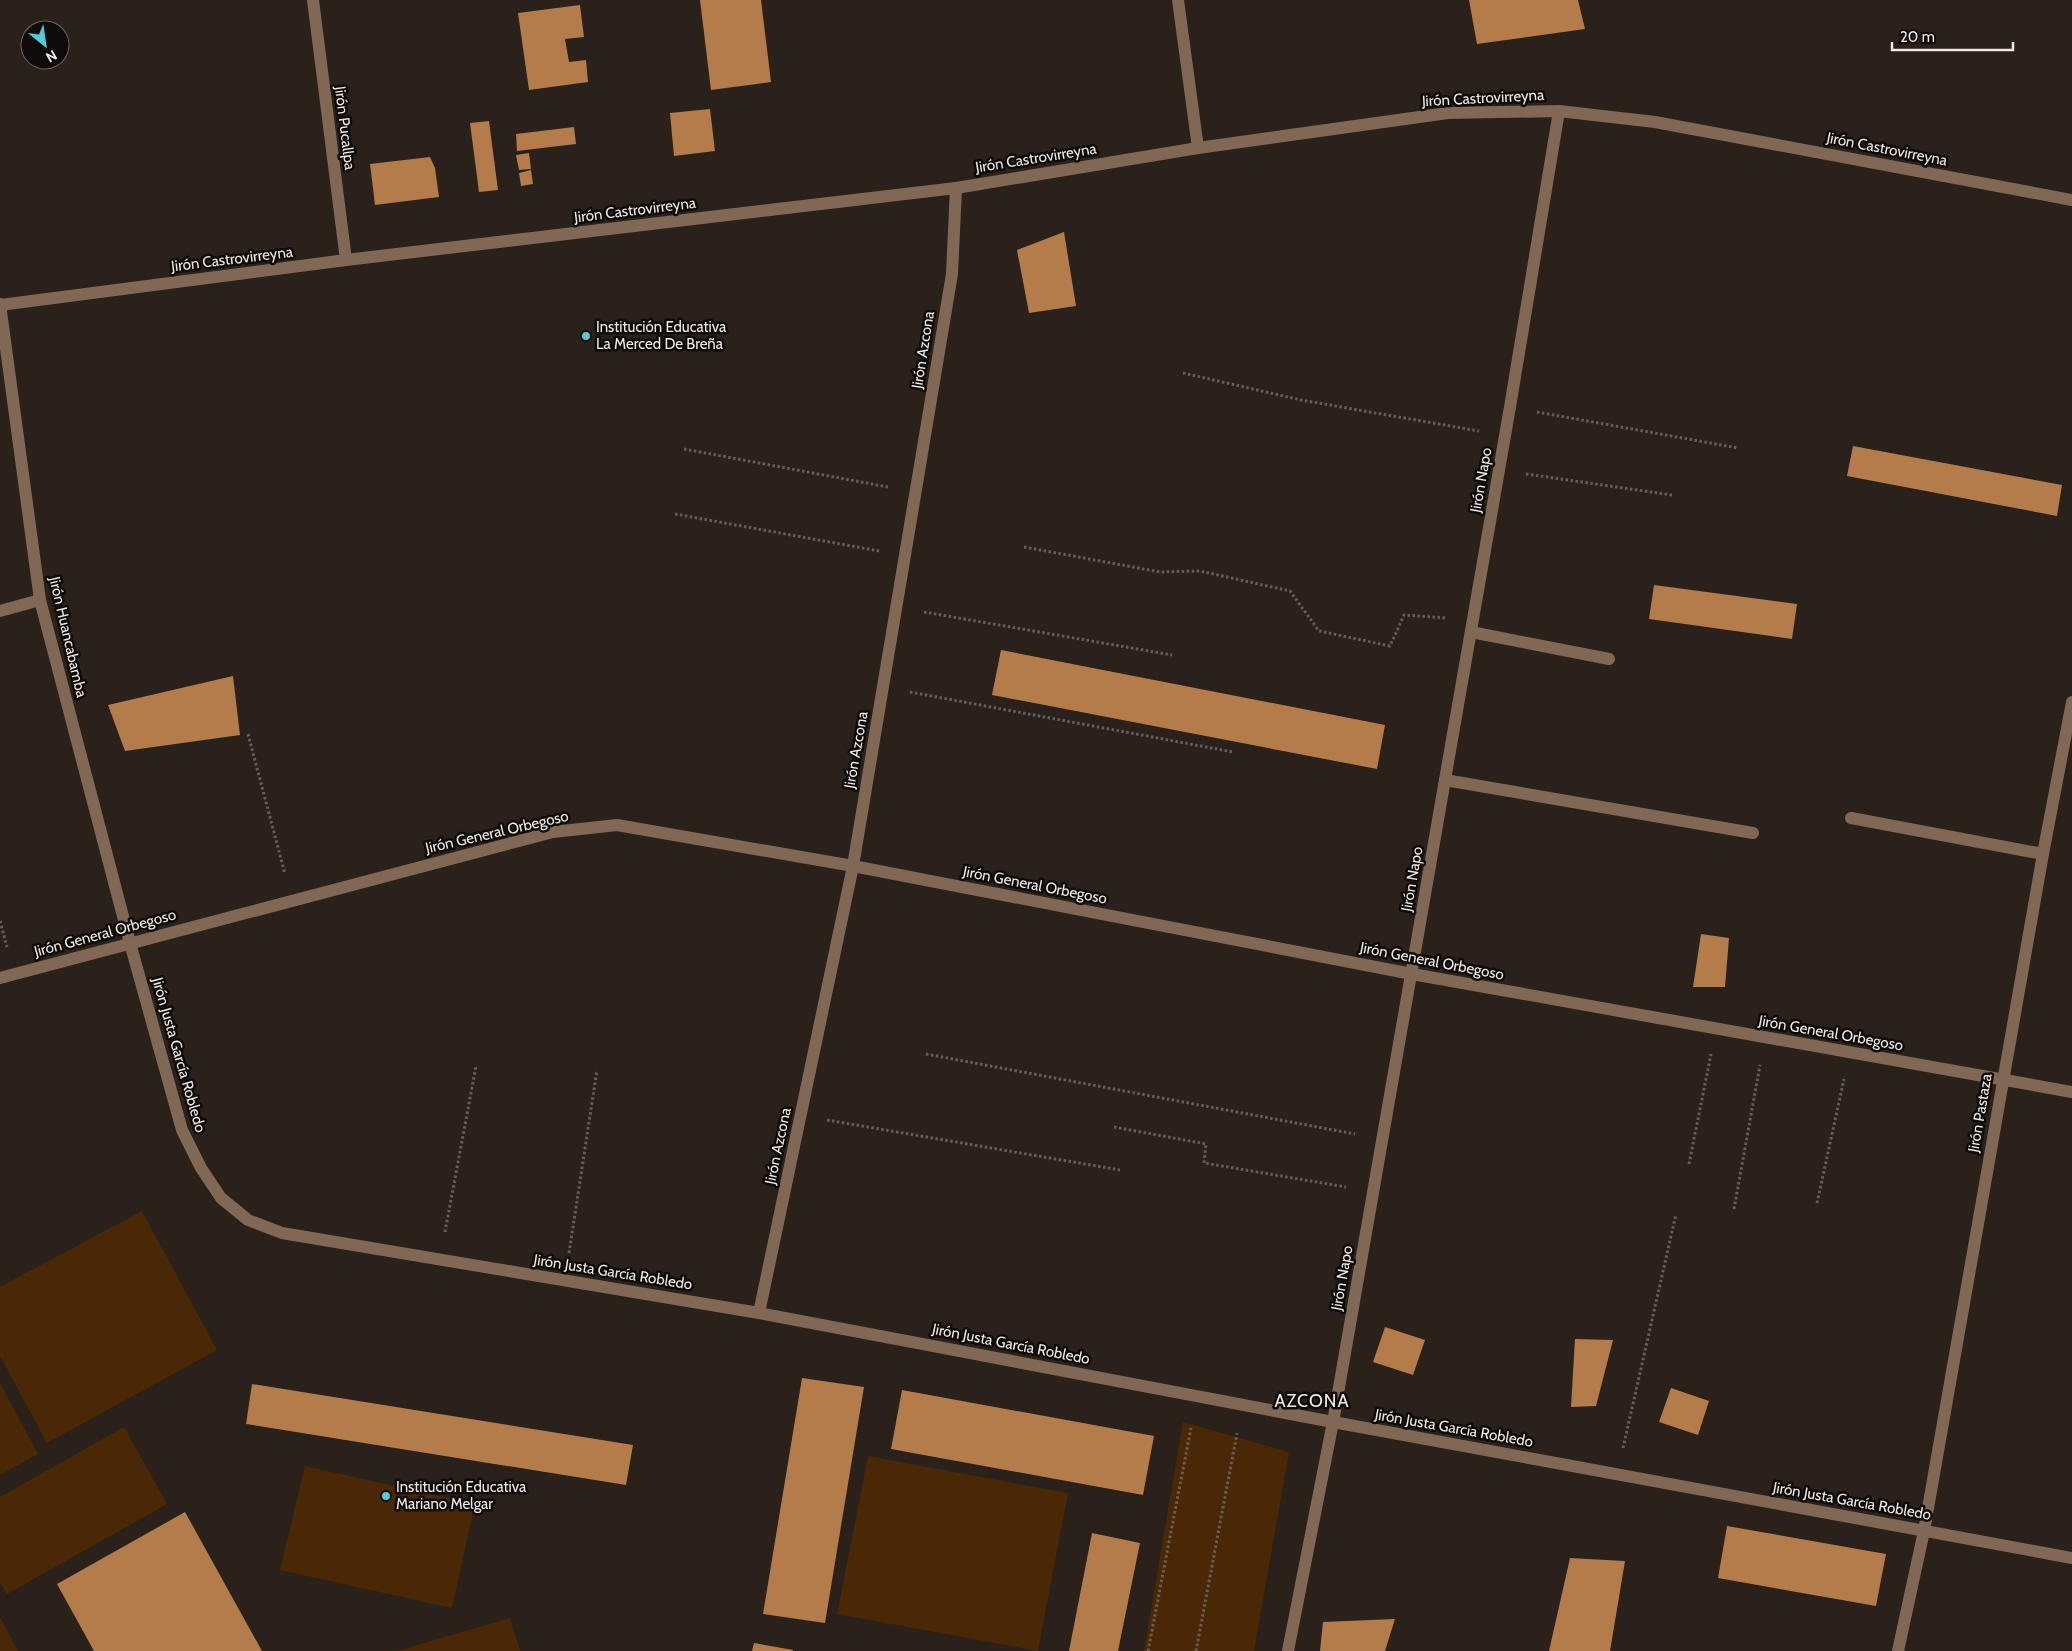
<svg xmlns="http://www.w3.org/2000/svg" width="2072" height="1651" viewBox="0 0 2072 1651" font-family="Cabin,sans-serif">
  <style>
    .green { fill: #4a2806 }
    .building { fill: #b57c4b }
    .lines { fill: none; stroke-linecap: round; stroke-linejoin: round }
    .path { stroke: #665f58; stroke-width: 3; stroke-dasharray: 2.5 2.5; stroke-linecap: butt }
    .minor { stroke: #816854; stroke-width: 12 }
    .poi-dot { fill: #52cbd9; stroke: #0f0b08; stroke-width: 2 }
    .labels { text-anchor: middle; stroke-width: 5; stroke-linejoin: round; paint-order: stroke }
    .street-label { font-size: 15px; fill: #f0eae6; stroke: #0f0b08 }
    .poi-label { font-size: 15px; fill: #f0eae6; stroke: #0f0b08; text-anchor: start }
    .quarter-label { font-size: 18px; letter-spacing: 1px; fill: #f0eae6; stroke: #0f0b08 }
  </style>
  <rect width="100%" height="100%" fill="#29211a"/>
  <g class="green">
    <path d="M142,1211l75,139 -170,93 -47,-87v-69z"/>
    <path d="M0,1383l38,71 -38,21z"/>
    <path d="M1183,1422l106,30 -35,199h-110z"/>
    <path d="M124,1427l43,77 -160,90 -7,-12v-85z"/>
    <path d="M868,1456l200,37 -30,158 -201,-37z"/>
    <path d="M305,1466l170,38 -23,104 -172,-38z"/>
    <path d="M0,1617l18,34h-18z"/>
    <path d="M510,1618l10,33h-123z"/>
  </g>
  <g class="building">
    <path d="M700,0h61l10,82 -60,8z"/>
    <path d="M1469,0h109l7,29 -108,15z"/>
    <path d="M580,5l4,32 -19,2 4,23 17,-2 2,22 -59,8 -11,-77z"/>
    <path d="M710,109l5,42 -41,5 -4,-43z"/>
    <path d="M489,121l9,69 -19,2 -9,-69z"/>
    <path d="M574,127l2,17 -59,7 -1,-17z"/>
    <path d="M529,153l2,16 -12,1 -3,-15z"/>
    <path d="M430,157l5,11 4,29 -64,8 -5,-41z"/>
    <path d="M531,170l2,14 -12,2 -2,-13z"/>
    <path d="M1064,232l12,74 -47,7 -12,-63z"/>
    <path d="M1853,446l209,39 -5,31 -210,-40z"/>
    <path d="M1654,585l143,19 -5,35 -143,-20z"/>
    <path d="M1001,650l384,75 -8,44 -385,-74z"/>
    <path d="M233,676l7,59 -115,16 -17,-46z"/>
    <path d="M1701,934l28,4 -4,49h-32z"/>
    <path d="M1385,1327l40,13 -12,35 -40,-13z"/>
    <path d="M1575,1339l38,1 -17,66 -25,1z"/>
    <path d="M802,1378l62,9 -39,236 -62,-9z"/>
    <path d="M252,1384l381,61 -7,40 -380,-61z"/>
    <path d="M1671,1388l38,13 -11,34 -39,-13z"/>
    <path d="M902,1390l252,46 -11,59 -252,-46z"/>
    <path d="M185,1512l77,139h-168l-37,-67z"/>
    <path d="M1727,1526l159,28 -10,52 -158,-28z"/>
    <path d="M1092,1533l48,10 -22,108h-49z"/>
    <path d="M1570,1558l55,3 -15,90h-61z"/>
    <path d="M1395,1619l-10,32h-65l3,-29z"/>
    <path d="M754,1643l39,7v1h-41z"/>
  </g>
  <g class="lines">
    <g class="path">
      <path d="M1183,373l118,27 178,31"/>
      <path d="M1537,412l201,36"/>
      <path d="M684,449l204,38"/>
      <path d="M1526,474l146,21"/>
      <path d="M675,514l204,37"/>
      <path d="M1024,547l136,25 40,-1 90,20 29,40 71,15 14,-31 43,3"/>
      <path d="M924,612l248,43"/>
      <path d="M910,692l323,60"/>
      <path d="M248,734l37,140"/>
      <path d="M0,921l7,26"/>
      <path d="M926,1054l429,80"/>
      <path d="M827,1120l293,50"/>
      <path d="M1114,1127l92,17 -2,19 142,24"/>
      <path d="M1689,1164l22,-110"/>
      <path d="M1817,1203l27,-124"/>
      <path d="M1734,1209l26,-144"/>
      <path d="M445,1232l31,-166"/>
      <path d="M569,1253l28,-183"/>
      <path d="M1623,1448l53,-234"/>
      <path d="M1148,1651l43,-223"/>
      <path d="M1196,1651l41,-218"/>
    </g>
    <g class="minor">
      <path d="M313,0l33,260"/>
      <path d="M1178,0l20,148"/>
      <path d="M0,304l40,296 90,343 52,187 19,38 20,30 27,22 34,13 477,80 574,109 739,136"/>
      <path d="M0,305l346,-45 610,-72 242,-40 250,-35 111,-2 96,11 417,78"/>
      <path d="M0,611l40,-11"/>
      <path d="M1471,632l138,27"/>
      <path d="M1445,780l308,53"/>
      <path d="M1851,818l192,36"/>
      <path d="M0,978l553,-146 64,-7 236,41 559,108 660,118"/>
      <path d="M759,1313l94,-447 99,-592 4,-86"/>
      <path d="M1288,1651l45,-229 177,-1015 49,-296"/>
      <path d="M1898,1651l26,-120 119,-677 29,-152"/>
    </g>
  </g>
  <g class="poi-dot">
    <circle cx="586" cy="336" r="5"/>
    <circle cx="386" cy="1496" r="5"/>
  </g>
  <g class="labels">
    <g class="street-label">
      <text transform="translate(1483 98) rotate(-3)" y="5">Jirón Castrovirreyna</text>
      <text transform="translate(345 128) rotate(83)" y="5">Jirón Pucallpa</text>
      <text transform="translate(1887 149) rotate(11)" y="5">Jirón Castrovirreyna</text>
      <text transform="translate(1036 158) rotate(-9)" y="5">Jirón Castrovirreyna</text>
      <text transform="translate(635 210) rotate(-7)" y="5">Jirón Castrovirreyna</text>
      <text transform="translate(232 259) rotate(-7)" y="5">Jirón Castrovirreyna</text>
      <text transform="translate(923 350) rotate(-81)" y="5">Jirón Azcona</text>
      <text transform="translate(1481 480) rotate(-80)" y="5">Jirón Napo</text>
      <text transform="translate(68 637) rotate(77)" y="5">Jirón Huancabamba</text>
      <text transform="translate(856 750) rotate(-80)" y="5">Jirón Azcona</text>
      <text transform="translate(497 832) rotate(-13)" y="5">Jirón General Orbegoso</text>
      <text transform="translate(1412 879) rotate(-80)" y="5">Jirón Napo</text>
      <text transform="translate(1035 885) rotate(11)" y="5">Jirón General Orbegoso</text>
      <text transform="translate(105 933) rotate(-15)" y="5">Jirón General Orbegoso</text>
      <text transform="translate(1432 961) rotate(11)" y="5">Jirón General Orbegoso</text>
      <text transform="translate(1831 1033) rotate(10)" y="5">Jirón General Orbegoso</text>
      <text transform="translate(179 1055) rotate(74)" y="5">Jirón Justa García Robledo</text>
      <text transform="translate(1980 1113) rotate(-80)" y="5">Jirón Pastaza</text>
      <text transform="translate(778 1146) rotate(-78)" y="5">Jirón Azcona</text>
      <text transform="translate(613 1272) rotate(9)" y="5">Jirón Justa García Robledo</text>
      <text transform="translate(1342 1278) rotate(-80)" y="5">Jirón Napo</text>
      <text transform="translate(1011 1344) rotate(11)" y="5">Jirón Justa García Robledo</text>
      <text transform="translate(1454 1428) rotate(10)" y="5">Jirón Justa García Robledo</text>
      <text transform="translate(1852 1501) rotate(10)" y="5">Jirón Justa García Robledo</text>
    </g>
    <g class="poi-label">
      <text x="596" y="332">Institución Educativa<tspan x="596" dy="17">La Merced De Breña</tspan></text>
      <text x="396" y="1492">Institución Educativa<tspan x="396" dy="17">Mariano Melgar</tspan></text>
    </g>
    <g class="quarter-label">
      <text x="1312" y="1407">AZCONA</text>
    </g>
  </g>
  <g transform="translate(45 45) rotate(150)"><circle r="24" fill="#0f0b08" stroke="#696461"/>
  <path d="M0-4L9 19L0 12L-9 19Z" fill="#52cbd9"/>
  <text y="-8" font-size="14" font-weight="bold" text-anchor="middle" fill="#f0eae6">N</text>
  </g>
  <path d="M1892 42v8h121v-8" fill="none" stroke="#f0eae6" stroke-width="2.5"/>
  <text x="1900" y="42" font-size="15" fill="#f0eae6" stroke="#0f0b08" stroke-width="4" paint-order="stroke">20 m</text>
</svg>
